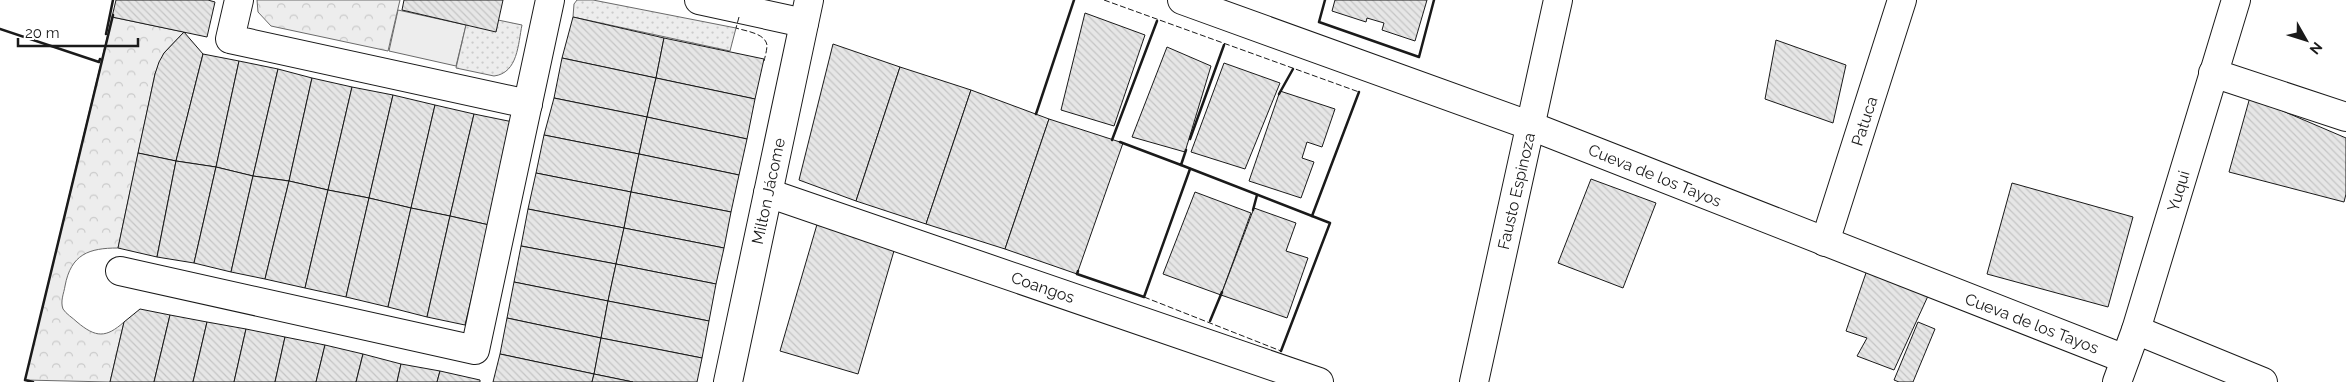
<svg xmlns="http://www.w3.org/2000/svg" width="2346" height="382" viewBox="0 0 2346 382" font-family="Raleway,sans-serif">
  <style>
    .built { fill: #ededed; stroke: #6a6a6a }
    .park { fill: url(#park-crowns); stroke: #6a6a6a }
    .garden { fill: url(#garden-dots); stroke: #6a6a6a }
    .building { fill: url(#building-back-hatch); stroke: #1a1a1a }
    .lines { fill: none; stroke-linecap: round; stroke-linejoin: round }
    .minor-casing { stroke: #1a1a1a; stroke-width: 30 }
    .minor { stroke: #fff; stroke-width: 28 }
    .fence { stroke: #1a1a1a; stroke-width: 1; stroke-dasharray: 6 2.5; stroke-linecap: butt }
    .wall { stroke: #1a1a1a; stroke-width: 2.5 }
    .labels { text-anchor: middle; stroke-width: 4; stroke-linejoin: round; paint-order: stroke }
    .street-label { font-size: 16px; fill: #1a1a1a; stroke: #fff }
  </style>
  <defs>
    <pattern id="park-crowns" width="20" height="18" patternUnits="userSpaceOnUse" patternTransform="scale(1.25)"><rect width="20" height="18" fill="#ededed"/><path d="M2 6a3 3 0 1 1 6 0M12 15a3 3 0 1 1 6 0" fill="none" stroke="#cbcbcb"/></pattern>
    <pattern id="garden-dots" width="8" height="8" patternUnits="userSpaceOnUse" patternTransform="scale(1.25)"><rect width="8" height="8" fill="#ededed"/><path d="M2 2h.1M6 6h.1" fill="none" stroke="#cbcbcb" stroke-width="1.8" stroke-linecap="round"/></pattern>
    <pattern id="building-back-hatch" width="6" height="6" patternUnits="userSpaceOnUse" patternTransform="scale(1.25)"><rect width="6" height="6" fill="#e6e6e6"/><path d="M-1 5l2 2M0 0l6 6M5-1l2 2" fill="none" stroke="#c5c5c5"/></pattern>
  </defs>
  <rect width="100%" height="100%" fill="#fff"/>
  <path class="built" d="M398,10l68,15 -10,41 -67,-15z"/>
  <g class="park">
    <path d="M257,0h143l-12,51 -117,-25 -13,-14z"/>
    <path d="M112,17l72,15 -20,21 -9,21 -37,174c-29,0 -47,6 -53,38 -1,7 -5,15 -2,23 3,5 10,9 14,13 19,16 29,16 47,0l-14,60 -85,-2z"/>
  </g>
  <g class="garden">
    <path d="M577,0h16l143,28 -6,23 -157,-34 1,-13z"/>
    <path d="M498,20l24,5c-4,19 -4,48 -28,51l-38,-8 10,-43z"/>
  </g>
  <g class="building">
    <path d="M116,0h92l7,2 -8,35 -95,-20z"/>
    <path d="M404,0h99l-7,32 -94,-22z"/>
    <path d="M1335,0h92l-12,41 -33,-11 2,-7 -17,-5 -1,4 -34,-11z"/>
    <path d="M1085,13l60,22 -31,91 -53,-16z"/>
    <path d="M573,17l91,21 -8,40 -94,-20z"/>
    <path d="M184,32l19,22 -27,107 -38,-8 17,-79 4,-12 5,-9z"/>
    <path d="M664,38l100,21 -9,40 -99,-21z"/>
    <path d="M1776,40l70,25 -13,58 -68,-24z"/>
    <path d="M833,44l67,23 -44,134 -57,-21z"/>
    <path d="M1167,47l44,19 -26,86 -53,-15z"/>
    <path d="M203,54l36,7 -23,106 -40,-6z"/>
    <path d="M562,58l94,20 -9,39 -93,-19z"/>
    <path d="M239,61l39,8 -25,107 -37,-9z"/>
    <path d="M1224,63l56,20 -35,86 -54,-17z"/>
    <path d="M900,67l71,23 -45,134 -70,-23z"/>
    <path d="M278,69l34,9 -23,103 -36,-5z"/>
    <path d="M312,78l40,9 -24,103 -39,-9z"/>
    <path d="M656,78l99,21 -8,40 -100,-22z"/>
    <path d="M352,87l41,8 -24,103 -41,-8z"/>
    <path d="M971,90l78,29 -44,130 -79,-25z"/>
    <path d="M1280,91l55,18 -13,38 -15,-5 -5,16 12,4 -13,36 -52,-17z"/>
    <path d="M393,95l42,10 -24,103 -42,-10z"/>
    <path d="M2250,97l96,41v56l-2,8 -115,-30z"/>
    <path d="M554,98l93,19 -8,37 -95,-19z"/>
    <path d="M435,105l39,9 -24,102 -39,-8z"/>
    <path d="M474,114l39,8 -24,103 -39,-9z"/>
    <path d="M647,117l100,22 -8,36 -100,-21z"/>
    <path d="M1049,119l74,24 -46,131 -72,-25z"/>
    <path d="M544,135l95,19 -8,38 -95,-19z"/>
    <path d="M138,153l38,8 -19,96 -39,-9z"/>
    <path d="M639,154l100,21 -8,37 -100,-20z"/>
    <path d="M176,161l40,6 -22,96 -37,-6z"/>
    <path d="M216,167l37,9 -22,96 -37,-9z"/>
    <path d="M536,173l95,19 -7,36 -96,-19z"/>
    <path d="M253,176l36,5 -24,98 -34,-7z"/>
    <path d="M1591,179l65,24 -33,85 -65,-25z"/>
    <path d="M289,181l39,9 -23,98 -40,-9z"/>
    <path d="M2012,183l121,34 -25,90 -121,-33z"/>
    <path d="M328,190l41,8 -23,99 -41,-9z"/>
    <path d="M631,192l100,20 -7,36 -100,-20z"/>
    <path d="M1195,192l56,21 -30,82 -58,-21z"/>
    <path d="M369,198l42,10 -23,99 -42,-10z"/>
    <path d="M411,208l39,8 -23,101 -39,-10z"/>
    <path d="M1254,208l42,15 -10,28 22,7 -21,60 -66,-23z"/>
    <path d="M528,209l96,19 -8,36 -95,-18z"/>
    <path d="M450,216l39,9 -24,100 -38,-8z"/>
    <path d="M818,221l78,23 -38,130 -78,-23z"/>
    <path d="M624,228l100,20 -8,36 -100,-20z"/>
    <path d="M521,246l95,18 -8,37 -94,-19z"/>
    <path d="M616,264l100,20 -7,37 -101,-20z"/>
    <path d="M1867,270l61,26 -34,74 -37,-14 10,-18 -21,-7z"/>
    <path d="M514,282l94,19 -7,37 -94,-20z"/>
    <path d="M608,301l101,20 -7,37 -101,-20z"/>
    <path d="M140,309l30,6 -16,67h-44l14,-60z"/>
    <path d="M170,315l37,7 -14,60h-39z"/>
    <path d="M507,318l94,20 -7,36 -94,-20z"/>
    <path d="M207,322l39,7 -12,53h-41z"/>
    <path d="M1918,322l17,7 -22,53h-14l-5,-2z"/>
    <path d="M246,329l39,8 -10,45h-41z"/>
    <path d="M285,337l40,8 -9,37h-41z"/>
    <path d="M601,338l101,20 -5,24h-64l-39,-8z"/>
    <path d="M325,345l38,9 -7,28h-40z"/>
    <path d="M363,354l38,10 -4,18h-41z"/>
    <path d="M500,354l94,20 -2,8h-99z"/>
    <path d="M401,364l39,7 -3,11h-40z"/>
    <path d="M440,371l40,9v2h-43z"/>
    <path d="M594,374l39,8h-41z"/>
  </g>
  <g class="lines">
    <defs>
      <g id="minor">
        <path d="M239,0l-9,39 298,65"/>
        <path d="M699,0l105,23"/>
        <path d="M1182,0l349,126 594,233"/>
        <path d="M2213,73l133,44"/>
        <path d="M768,193l551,189"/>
        <path d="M1825,242l77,-242"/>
        <path d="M120,271l355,79 75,-350"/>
        <path d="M2136,330l127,52"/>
        <path d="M728,382l81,-382"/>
        <path d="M1474,382l84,-382"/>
        <path d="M2117,382l19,-52 100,-330"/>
      </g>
    </defs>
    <use href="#minor" class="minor-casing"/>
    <use href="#minor" class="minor"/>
    <g class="fence">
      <path d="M1104,0l255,92"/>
      <path d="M739,17l-3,11c9,3 29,5 31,17 0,5 -2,12 -3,16"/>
      <path d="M1144,297l137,54"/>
    </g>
    <g class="wall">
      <path d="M1325,0l-6,22 100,35 15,-57"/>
      <path d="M0,29l99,33 1,-3"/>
      <path d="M106,34l7,-34"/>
      <path d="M1279,94l14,-25"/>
      <path d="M1036,114l38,-114"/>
      <path d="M1190,139l34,-94"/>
      <path d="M1112,140l45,-119"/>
      <path d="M1120,142l61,23 5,-15"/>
      <path d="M1181,165l149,58 -49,128"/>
      <path d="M1253,210l4,-15"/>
      <path d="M1312,216l47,-124"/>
      <path d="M1078,271l-1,3 67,23 46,-128"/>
      <path d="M1210,321l12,-29"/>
      <path d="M33,382l-8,-2 88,-365"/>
    </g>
  </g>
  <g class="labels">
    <g class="street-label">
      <text transform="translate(1864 121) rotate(-72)" y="6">Patuca</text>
      <text transform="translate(1655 175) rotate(22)" y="6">Cueva de los Tayos</text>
      <text transform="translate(768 191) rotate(-78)" y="6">Milton Jácome</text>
      <text transform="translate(1516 191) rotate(-77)" y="6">Fausto Espinoza</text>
      <text transform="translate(2178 191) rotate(-73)" y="6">Yuqui</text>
      <text transform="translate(1043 287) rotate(19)" y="6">Coangos</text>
      <text transform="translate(2032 323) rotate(21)" y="6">Cueva de los Tayos</text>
    </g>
  </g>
  <g transform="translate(2306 40) rotate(129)" stroke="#ffffff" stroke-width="4" paint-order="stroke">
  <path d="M0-4L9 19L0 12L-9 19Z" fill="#1a1a1a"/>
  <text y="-8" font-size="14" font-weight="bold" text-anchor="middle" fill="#1a1a1a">N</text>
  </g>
  <path d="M18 38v8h120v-8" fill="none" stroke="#1a1a1a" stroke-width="2.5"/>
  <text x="25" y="38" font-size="15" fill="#1a1a1a" stroke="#ffffff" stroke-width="4" paint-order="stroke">20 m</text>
</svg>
